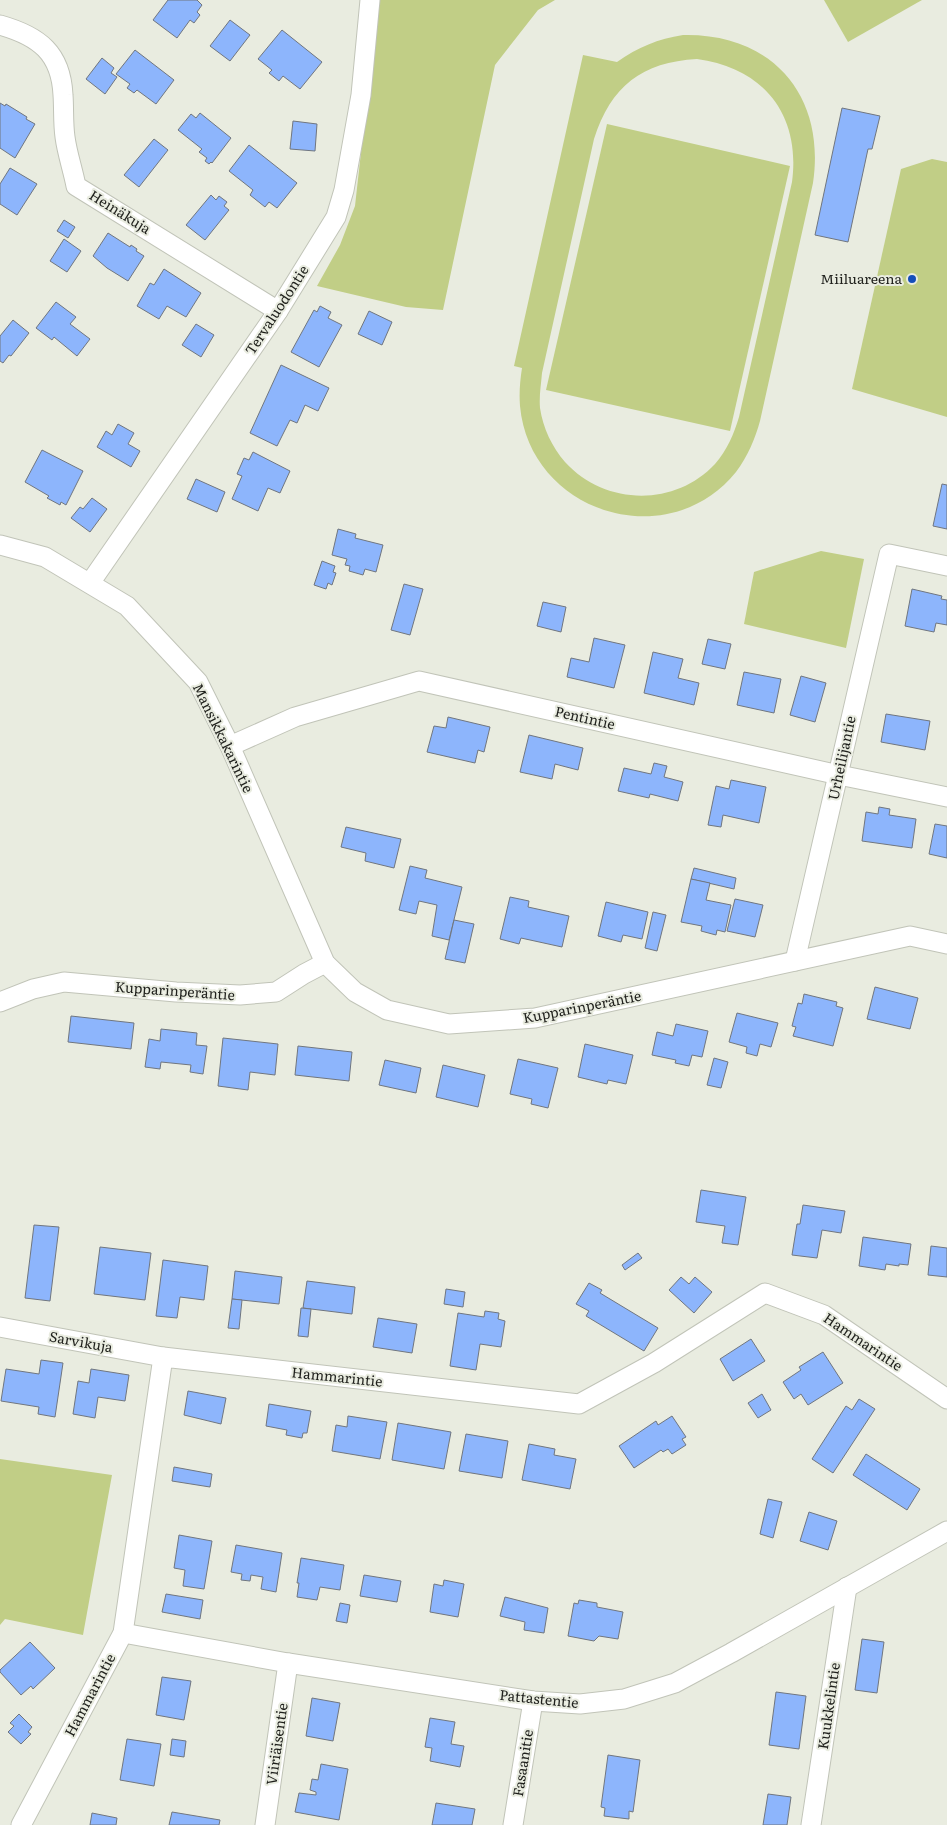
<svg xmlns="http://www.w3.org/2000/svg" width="947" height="1825" viewBox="0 0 947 1825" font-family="Literata,serif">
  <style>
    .green { fill: #c1ce86; fill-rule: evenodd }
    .building { fill: #8db5fc; stroke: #70767f }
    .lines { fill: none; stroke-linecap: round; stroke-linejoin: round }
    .minor-casing { stroke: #c1c4b8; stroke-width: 21 }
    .minor { stroke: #fff; stroke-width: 19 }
    .poi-dot { fill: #144eba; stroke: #e9ece0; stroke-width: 2 }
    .labels { text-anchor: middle; stroke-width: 4; stroke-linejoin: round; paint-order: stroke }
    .street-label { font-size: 14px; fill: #1f201c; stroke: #e9ece0 }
    .poi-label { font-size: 14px; fill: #1f201c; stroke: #e9ece0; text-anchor: end }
  </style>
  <rect width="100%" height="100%" fill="#e9ece0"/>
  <g class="green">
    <path d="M378,0h177l-17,10 -43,55 -52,245 -37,-3 -89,-21 23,-41 15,-39z"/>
    <path d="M824,0h98l-74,42z"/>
    <path d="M683,35c89,-2 143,60 130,148l-53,238c-5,18 -12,35 -24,51 -68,84 -206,41 -216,-66 -1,-13 0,-25 2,-38l-8,-2 69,-311 34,7c21,-15 41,-23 66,-27zM697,59c67,9 104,56 95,123l-53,235c-5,17 -12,33 -24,47 -40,43 -110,42 -150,-2 -13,-15 -22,-34 -25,-54 -1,-12 1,-23 2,-35l52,-234c17,-53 48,-77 103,-80z"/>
    <path d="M607,124l183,42 -60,265 -184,-41z"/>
    <path d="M932,159l15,3v255l-95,-28 49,-220z"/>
    <path d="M821,551l43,8 -18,89 -102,-24 10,-52z"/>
    <path d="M0,1459l112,16 -29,160 -78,-16 -5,6z"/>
  </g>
  <g class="building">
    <path d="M168,0h29l5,5 -5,7 3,3 -6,8 -4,-3 -13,18 -24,-18z"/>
    <path d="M230,20l20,15 -20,26 -20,-15z"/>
    <path d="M282,30l40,32 -22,27 -17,-13 -4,5 -10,-8 3,-3 -14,-11z"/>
    <path d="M135,50l39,30 -18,24 -19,-14 -3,3 -7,-5 3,-4 -14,-10z"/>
    <path d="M102,58l12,10 -3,5 6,4 -12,17 -19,-15z"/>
    <path d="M0,103l5,3 1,-2 21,13 -1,2 9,5 -20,34 -15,-10z"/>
    <path d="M842,108l38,8 -8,33h-4l-20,93 -33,-7z"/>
    <path d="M200,113l31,25 -19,25 -1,-1 -2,2 -4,-3 2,-3 -8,-6 3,-3 -24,-19 13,-16 5,4z"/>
    <path d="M293,121l24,3 -2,27 -25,-2z"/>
    <path d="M154,139l14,11 -29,37 -15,-12z"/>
    <path d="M249,145l48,38 -20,25 -8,-6 -4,5 -15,-12 3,-5 -24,-19z"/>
    <path d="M10,168l27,16 -20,31 -17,-11v-20z"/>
    <path d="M211,195l5,5 3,-4 8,6 -3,4 5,4 -24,30 -19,-15z"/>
    <path d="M64,220l11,7 -7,11 -11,-7z"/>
    <path d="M108,233l22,14 1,-2 6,4 -1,2 8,5 -16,25 -21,-13 -14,-12z"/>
    <path d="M64,239l17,12 -14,21 -17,-11z"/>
    <path d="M164,269l37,24 -15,24 -19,-11 -8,13 -22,-13 13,-23 4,2z"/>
    <path d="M56,302l20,15 -6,7 20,15 -13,17 -23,-19 -2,3 -16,-12z"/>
    <path d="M320,306l11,6 -3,6 14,7 -23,42 -28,-15 23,-42 3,2z"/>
    <path d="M369,311l23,11 -10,23 -24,-11z"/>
    <path d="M13,320l16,13 -18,23 -2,-1 -6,8 -3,-2v-25z"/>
    <path d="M196,324l18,11 -13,22 -19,-12z"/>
    <path d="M281,365l48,23 -11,23 -13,-6 -8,18 -7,-3 -13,26 -27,-13z"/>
    <path d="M118,424l16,9 -6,11 12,7 -9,16 -34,-20 9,-16 6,4z"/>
    <path d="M42,450l41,21 -17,34 -5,-3 -1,3 -13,-7 2,-2 -24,-14z"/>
    <path d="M253,452l37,19 -10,22 -12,-5 -10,23 -26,-12 10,-23 -5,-2 7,-16 5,2z"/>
    <path d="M196,479l29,13 -8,20 -30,-13z"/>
    <path d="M942,484l5,1v44l-14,-3z"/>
    <path d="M92,498l15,11 -17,23 -19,-14 9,-11 3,2z"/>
    <path d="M338,529l18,5 -1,4 28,7 -7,27 -11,-3 -2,6 -14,-4 1,-5 -5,-1 2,-6 -15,-4z"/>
    <path d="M322,561l13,5 -2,6 3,1 -4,12 -4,-2 -2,6 -12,-4z"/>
    <path d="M404,584l19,5 -13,46 -19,-5z"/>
    <path d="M912,589l30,7 -1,3 6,1v25l-11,-2 -2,9 -29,-6z"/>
    <path d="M543,602l23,5 -5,25 -24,-6z"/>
    <path d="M594,638l31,7 -11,43 -47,-11 4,-19 18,4z"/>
    <path d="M708,639l23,5 -6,25 -23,-5z"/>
    <path d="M653,652l30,7 -5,19 21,5 -5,22 -50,-12z"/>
    <path d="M744,672l37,7 -7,34 -37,-8z"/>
    <path d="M801,676l25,7 -11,39 -25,-7z"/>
    <path d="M886,714l44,7 -5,29 -44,-8z"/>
    <path d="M448,717l42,10 -6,25 -6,-2 -3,13 -48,-11 7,-26 12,2z"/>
    <path d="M529,735l54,13 -5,22 -23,-6 -3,15 -32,-7z"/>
    <path d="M654,763l13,3 -3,11 19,5 -5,19 -28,-7 -1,4 -31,-7 6,-23 27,6z"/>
    <path d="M731,780l35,7 -7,36 -36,-8 -2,12 -13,-2 8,-39 13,3z"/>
    <path d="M879,807l11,2 -1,6 27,4 -4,29 -50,-7 4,-29 12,2z"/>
    <path d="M935,824l12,2v32l-18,-4z"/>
    <path d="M346,827l55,12 -7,29 -29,-7 1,-8 -25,-6z"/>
    <path d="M410,866l17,4 -2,8 37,9 -13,53 -17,-4 5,-31 -18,-4 -3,13 -17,-4z"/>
    <path d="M694,868l42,10 -2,11 -43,-10z"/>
    <path d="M691,879l19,4 -4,17 25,5 -6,27 -8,-2 -1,5 -15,-4 1,-5 -21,-4z"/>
    <path d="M510,897l19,4 -1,6 41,9 -7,31 -41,-9 -2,6 -19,-5z"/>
    <path d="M735,899l28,6 -8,32 -28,-6z"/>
    <path d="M606,902l42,10 -6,27 -19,-4 -2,7 -23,-6z"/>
    <path d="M653,912l13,3 -9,36 -12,-3z"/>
    <path d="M454,920l20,4 -9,39 -20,-4z"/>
    <path d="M875,987l43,11 -8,31 -43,-10z"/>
    <path d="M804,994l33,8 -1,4 7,2 -10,38 -40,-10 3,-9 -4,-1 6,-23 4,1z"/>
    <path d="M737,1013l41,10 -7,24 -11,-3 -3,12 -11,-3 1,-6 -18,-5z"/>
    <path d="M71,1016l63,7 -3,26 -63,-7z"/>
    <path d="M676,1024l32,7 -6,26 -10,-2 -3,11 -14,-3 1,-3 -24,-5 5,-23 16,4z"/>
    <path d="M161,1029l36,4 -1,12 11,1 -4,28 -13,-2 1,-7 -30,-3 -1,7 -15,-2 4,-28 11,2z"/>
    <path d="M223,1038l55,6 -3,31 -25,-3 -2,18 -30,-4z"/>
    <path d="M585,1044l48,11 -7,29 -18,-4 -1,4 -29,-7z"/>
    <path d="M298,1046l54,6 -3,29 -54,-6z"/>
    <path d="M714,1058l14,4 -7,26 -14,-3z"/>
    <path d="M518,1059l40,9 -10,40 -17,-4 1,-5 -22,-5z"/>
    <path d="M385,1060l36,8 -5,25 -37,-8z"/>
    <path d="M443,1065l42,10 -7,32 -42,-10z"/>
    <path d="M701,1190l45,7 -8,48 -16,-2 3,-17 -29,-4z"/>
    <path d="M803,1205l42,6 -4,22 -19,-3 -5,28 -25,-3 5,-31h3z"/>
    <path d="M34,1225l25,2 -9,74 -25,-3z"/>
    <path d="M863,1237l48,7 -3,21 -9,-1v2l-13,-2 -1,6 -26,-4z"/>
    <path d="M931,1246l16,2v29l-19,-2z"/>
    <path d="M100,1247l51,6 -6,47 -51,-6z"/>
    <path d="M638,1253l4,5 -17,12 -3,-5z"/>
    <path d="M163,1260l45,6 -4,34 -24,-3 -3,21 -21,-2z"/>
    <path d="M235,1271l47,6 -3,27 -47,-5z"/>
    <path d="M681,1277l8,7 6,-7 17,15 -18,21 -25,-23z"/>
    <path d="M307,1281l48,6 -3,27 -49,-6z"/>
    <path d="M589,1283l13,7 -2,3 58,35 -14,23 -58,-35 3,-5 -13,-7z"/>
    <path d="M446,1289l19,3 -2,15 -19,-3z"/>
    <path d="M232,1299l10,1 -3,29 -11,-1z"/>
    <path d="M301,1308l10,1 -3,28 -10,-1z"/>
    <path d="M485,1311l14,2 -1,6 7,2 -4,26 -21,-3 -4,26 -26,-4 8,-53 26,4z"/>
    <path d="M378,1318l39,6 -5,29 -39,-6z"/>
    <path d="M751,1339l14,22 -32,20 -13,-22z"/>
    <path d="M823,1352l20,31 -35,22 -7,-11 -7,5 -11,-17 18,-12 -2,-3z"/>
    <path d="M41,1360l22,3 -8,54 -17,-3 1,-7 -38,-6 5,-32 33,5z"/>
    <path d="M91,1369l38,6 -4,26 -27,-4 -3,21 -22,-4 5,-33 11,2z"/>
    <path d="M188,1391l38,7 -5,26 -37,-9z"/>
    <path d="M762,1394l9,16 -13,8 -10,-15z"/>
    <path d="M859,1399l16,10 -42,64 -21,-14 34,-53 6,4z"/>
    <path d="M269,1404l42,7 -4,22h-4l-1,5 -16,-3 1,-5 -21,-4z"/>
    <path d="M348,1416l39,6 -7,37 -48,-8 4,-26 11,2z"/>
    <path d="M672,1416l14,21 -4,2 4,6 -14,9 -4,-5 -5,3 -2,-2 -27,18 -15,-22 37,-25 2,4z"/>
    <path d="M398,1423l53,9 -7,37 -52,-9z"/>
    <path d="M466,1434l42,7 -6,37 -43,-7z"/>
    <path d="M529,1444l26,5 -1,6 22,4 -6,30 -48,-9z"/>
    <path d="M866,1454l54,35 -13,21 -54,-35z"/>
    <path d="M174,1467l38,7 -2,13 -38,-6z"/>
    <path d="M768,1499l14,3 -9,36 -13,-4z"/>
    <path d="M809,1512l28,9 -9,29 -28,-9z"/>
    <path d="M179,1535l33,6 -8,48 -21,-3 2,-16 -11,-2z"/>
    <path d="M236,1545l46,8 -6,39 -15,-3 2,-12 -12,-2 -1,6 -9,-1 1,-6 -11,-2z"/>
    <path d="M301,1558l43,7 -4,25 -20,-3 -3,13 -20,-3 2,-14h-2z"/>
    <path d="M364,1575l37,6 -4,21 -37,-6z"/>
    <path d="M444,1580l20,4 -6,33 -28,-5 4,-28 9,2z"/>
    <path d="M166,1594l37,6 -3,19 -38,-7z"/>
    <path d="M505,1597l43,11 -4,25 -20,-3 1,-8 -25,-6z"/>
    <path d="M579,1600l18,3v4l26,5 -5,27 -19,-3 -5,5 -26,-5 6,-33 4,1z"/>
    <path d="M340,1603l10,2 -3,18 -11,-2z"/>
    <path d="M862,1639l22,3 -7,51 -22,-3z"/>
    <path d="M30,1642l25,26 -22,21 -2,-3 -10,9 -21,-23v-2z"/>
    <path d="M162,1677l29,4 -7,39 -28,-5z"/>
    <path d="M776,1692l30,4 -7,53 -30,-4z"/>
    <path d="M312,1698l28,5 -7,38 -27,-5z"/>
    <path d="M19,1714l13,13 -4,5 3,2 -10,10 -13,-12 6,-6 -4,-3z"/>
    <path d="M430,1718l25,4 -4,22 13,2 -4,21 -30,-6 2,-13 -7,-1z"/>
    <path d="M127,1739l34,5 -7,42 -34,-6z"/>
    <path d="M172,1739l14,2 -2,16 -14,-2z"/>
    <path d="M608,1755l32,5 -7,52 -4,-1v8l-25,-3 1,-8 -4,-1z"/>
    <path d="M321,1764l27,5 -9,51 -44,-8 4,-19 17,2v-3l-6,-2 2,-11 6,1z"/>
    <path d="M768,1794l23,3 -4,28h-24z"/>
    <path d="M436,1803l39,6 -3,16h-40z"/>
    <path d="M172,1812l48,8 -1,5h-50z"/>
    <path d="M92,1813l25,5 -1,7h-26z"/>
  </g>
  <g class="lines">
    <defs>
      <g id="minor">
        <path d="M0,25c39,11 61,28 63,70 1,14 0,28 2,42 2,16 8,33 11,49l202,125"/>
        <path d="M0,545l45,12 82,49 71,76 32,64 95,217 30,29 32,18 62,14 86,-6 375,-82 37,8"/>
        <path d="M90,583l188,-272 58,-94 8,-27 17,-95 9,-95"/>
        <path d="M230,746l65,-29 124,-36 420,94 108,22"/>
        <path d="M795,961l94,-407 58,12"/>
        <path d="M0,1002l33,-13 31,-7 112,10 64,3 36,-3 28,-18 21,-11"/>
        <path d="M0,1327l163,30"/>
        <path d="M123,1633l165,30 245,38 47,3 44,-5 51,-16 56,-30 216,-122"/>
        <path d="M21,1825l102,-192 40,-276 416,47 75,-41 111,-70 59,22 123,84"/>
        <path d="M265,1825l23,-162"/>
        <path d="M513,1825l20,-124"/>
        <path d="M811,1825l36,-238"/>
      </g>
    </defs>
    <use href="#minor" class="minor-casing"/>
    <use href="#minor" class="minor"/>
  </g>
  <circle class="poi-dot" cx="912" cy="279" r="5"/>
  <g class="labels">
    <g class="street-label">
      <text transform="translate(120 212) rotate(32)" y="5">Heinäkuja</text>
      <text transform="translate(277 310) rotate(-57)" y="5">Tervaluodontie</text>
      <text transform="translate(585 718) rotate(13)" y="5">Pentintie</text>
      <text transform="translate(223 738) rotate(64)" y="5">Mansikkakarintie</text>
      <text transform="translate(842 758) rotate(-78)" y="5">Urheilijantie</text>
      <text transform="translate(175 991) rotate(4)" y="5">Kupparinperäntie</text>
      <text transform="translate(582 1007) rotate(-11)" y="5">Kupparinperäntie</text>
      <text transform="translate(81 1342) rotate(10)" y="5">Sarvikuja</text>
      <text transform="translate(863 1342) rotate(34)" y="5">Hammarintie</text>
      <text transform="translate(337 1377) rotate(6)" y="5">Hammarintie</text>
      <text transform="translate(90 1695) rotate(-62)" y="5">Hammarintie</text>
      <text transform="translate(539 1699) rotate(6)" y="5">Pattastentie</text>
      <text transform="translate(829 1706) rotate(-82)" y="5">Kuukkelintie</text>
      <text transform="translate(277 1744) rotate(-82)" y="5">Viiriäisentie</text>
      <text transform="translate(523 1763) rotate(-81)" y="5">Fasaanitie</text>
    </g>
    <g class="poi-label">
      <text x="902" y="284">Miiluareena</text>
    </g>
  </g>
</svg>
